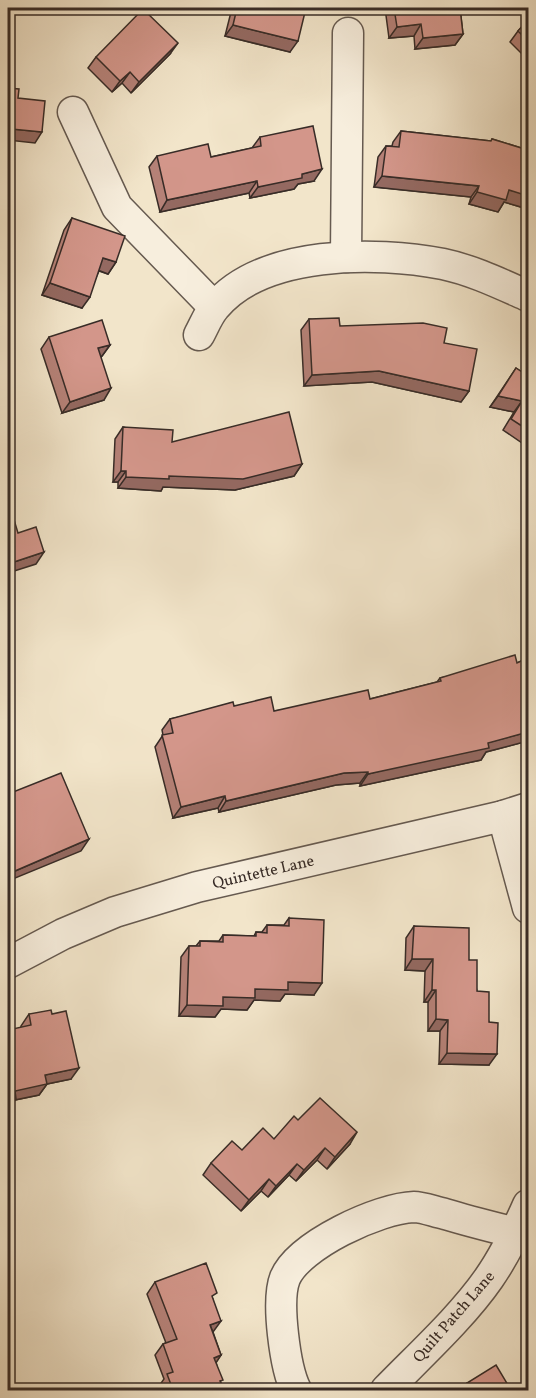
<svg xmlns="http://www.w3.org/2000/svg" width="536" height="1398" viewBox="0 0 536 1398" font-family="Vollkorn,serif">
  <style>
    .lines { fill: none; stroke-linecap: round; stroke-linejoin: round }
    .minor-casing { stroke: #665a50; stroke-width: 33 }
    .minor { stroke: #f7eedd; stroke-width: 30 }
    .wall { fill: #b58177; stroke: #382c27; stroke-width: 1.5 }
    .shaded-wall { fill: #946961; stroke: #382c27; stroke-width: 1.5 }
    .building { fill: #d3968a; stroke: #382c27; stroke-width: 1.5 }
    .labels { text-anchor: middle; stroke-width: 4.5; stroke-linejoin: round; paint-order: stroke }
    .street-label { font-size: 16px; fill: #382c27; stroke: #f7eedd }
  </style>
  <rect width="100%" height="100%" fill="#f2e5ca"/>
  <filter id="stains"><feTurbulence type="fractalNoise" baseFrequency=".00333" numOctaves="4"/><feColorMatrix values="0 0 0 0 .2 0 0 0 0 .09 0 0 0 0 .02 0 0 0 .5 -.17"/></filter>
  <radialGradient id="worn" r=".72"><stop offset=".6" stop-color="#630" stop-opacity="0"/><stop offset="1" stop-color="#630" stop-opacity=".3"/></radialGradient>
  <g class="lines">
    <defs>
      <g id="minor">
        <path d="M73,112l44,95 97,100"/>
        <path d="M346,257l2,-224"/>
        <path d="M199,335c5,-9 9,-20 16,-28 47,-57 161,-56 228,-43 29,6 58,20 85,32"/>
        <path d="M503,816l25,92"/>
        <path d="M8,963l55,-29 52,-22 82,-25 306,-71 25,-8"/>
        <path d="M296,1390c-11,-22 -20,-89 -11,-112 14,-33 94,-70 129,-71 9,0 21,5 31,7 23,7 47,13 71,19"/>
        <path d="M386,1390c33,-34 76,-73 103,-112 16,-23 28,-48 39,-73"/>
      </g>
    </defs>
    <use href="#minor" class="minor-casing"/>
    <use href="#minor" class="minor"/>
  </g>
  <g class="wall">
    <path d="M232,8h74l-16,44 -65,-16z"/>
    <path d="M385,8h75l3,26 -8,11 -40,4 -1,-13 -25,2z"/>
    <path d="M528,20v40l-18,-18 8,-11z"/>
    <path d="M170,54l-39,39 -9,-10 -10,9 -24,-24 8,-11z"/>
    <path d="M401,131l90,10 1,-2 36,11v56l-5,-2 -2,3 -17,-5 -6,10 -29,-8 2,-7 -97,-10 4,-30 8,-11h6l1,-4z"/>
    <path d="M260,137l54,44 -16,3 -4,5 -44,9 -1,-5 -89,19 -11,-45 8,-11 54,1 41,-9z"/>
    <path d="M72,218l44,44 -8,12 -9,-3 -17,37 -40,-13 22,-65z"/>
    <path d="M309,319l31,7 129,65 -8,11 -89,-20 -68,4 -3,-56z"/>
    <path d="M49,337l61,8 -8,11h-1l3,44 -42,13 -21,-64z"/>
    <path d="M516,368l12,8v71l-25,-17 11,-18 -24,-5z"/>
    <path d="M123,427l49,15 130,22 -8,12 -59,14 -72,-3 -2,4 -43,-3v-6h-5l2,-43z"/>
    <path d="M528,658v83l-42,11 -5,8 -121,26v-3l-24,2 -117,27 -1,-4 -45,10 -18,-71 8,-12 -1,-5 8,-11 64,-13 40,5 96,-12 67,-17 3,-4 77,-15z"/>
    <path d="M289,918l25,77 -29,-1 -5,7 -26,-1 -7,10 -26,-1 -6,8 -36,-1 2,-59 8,-11h7l4,-5h19l4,-6 31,1 2,-4h6l5,-7h17z"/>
    <path d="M414,926l55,34 8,31 12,31v43l-50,-1 1,-33h-12v-29h-4l1,-31 -20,-1 1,-32z"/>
    <path d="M29,1014l42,65 -24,5 -8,11 -24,5 -6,10 12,-84z"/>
    <path d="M298,1120l52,24 -23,25 -10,-9 -21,21 -7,-6 -21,22 -7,-6 -20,20 -38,-36 8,-12 63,-24z"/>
    <path d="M155,1282l58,17v33l8,23 -5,7 5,21v7h-60l-2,-4 5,-7 -9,-24 8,-11 3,-1 -19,-49z"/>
    <path d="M467,1383l44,7h-50z"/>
  </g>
  <g class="shaded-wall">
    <path d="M421,24l-7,12 -25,2 8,-11z"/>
    <path d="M233,25l65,16 -8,11 -65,-16z"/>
    <path d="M463,34l-8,11 -40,4 8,-11z"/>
    <path d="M178,43l-8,11 -39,39 8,-11z"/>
    <path d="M130,72l-8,11 -10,9 8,-11z"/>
    <path d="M12,129l30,3 -7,11 -27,-3v1v-6z"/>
    <path d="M322,169l-8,12 -16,3 -4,5 -44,9 8,-11 44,-13z"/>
    <path d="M382,176l97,10 -8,11 -97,-10z"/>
    <path d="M257,181l-8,12 -89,19 7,-12z"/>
    <path d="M509,190l19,4v12l-5,-2 -2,3 -17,-5 -6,10 -29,-8 8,-12z"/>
    <path d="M103,258l13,4 -8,12 -13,-5z"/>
    <path d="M50,283l40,14 -8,11 -40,-13z"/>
    <path d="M110,345l-8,11 -11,4 7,-12z"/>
    <path d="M379,371l90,20 -8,11 -89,-20 -68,4 8,-11z"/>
    <path d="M111,388l-7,12 -42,13 8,-11z"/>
    <path d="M498,396l24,5 -8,11 -24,-5z"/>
    <path d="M302,464l-8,12 -59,14 -72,-3 -2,4 -43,-3 8,-11 43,-1z"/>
    <path d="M121,471h5l-8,11h-5z"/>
    <path d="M44,552l-8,12 -28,9v-9z"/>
    <path d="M528,732v9l-42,11 -5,8 -121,26 8,-12z"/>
    <path d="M368,772l-8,11 -24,2 -117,27 7,-11 118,-28z"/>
    <path d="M225,796l-7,12 -45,10 8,-11z"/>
    <path d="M89,839l-8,12 -73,30v-7z"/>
    <path d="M412,959h21l-8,12 -20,-1z"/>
    <path d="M288,982l34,1 -8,12 -29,-1 -5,7 -26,-1 -7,10 -26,-1 -6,8 -36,-1 8,-11z"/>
    <path d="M432,990h4l-8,12h-4z"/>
    <path d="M436,1019l12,1 -8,11h-12z"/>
    <path d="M447,1053l50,1 -8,11 -50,-1z"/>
    <path d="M79,1068l-8,11 -24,5 -8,11 -24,5 -7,10v-9l7,-10 30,-16z"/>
    <path d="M357,1132l-7,12 -23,25 8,-12z"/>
    <path d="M325,1148l-8,12 -21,21 8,-11z"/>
    <path d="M297,1164l-8,11 -21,22 8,-11z"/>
    <path d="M269,1179l-8,12 -20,20 8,-11z"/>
    <path d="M221,1321l-8,11 -3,-7z"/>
    <path d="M221,1355l-7,11v-8z"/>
  </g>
  <g class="building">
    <path d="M237,8h69l-8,33 -65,-16z"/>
    <path d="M394,8h66l3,26 -40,4 -2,-14 -24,3z"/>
    <path d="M143,9l35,34 -39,39 -9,-10 -10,9 -24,-24z"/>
    <path d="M528,20v21l-10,-10z"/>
    <path d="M8,88l11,1 -1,9 27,3 -3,31 -30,-3v6h-4z"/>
    <path d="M313,126l9,43 -20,5v4l-44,9 -1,-6 -90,19 -10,-44 51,-12 3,13 50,-11 -1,-9z"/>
    <path d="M401,131l90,10 1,-2 36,11v46l-19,-6 -3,10 -29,-8 2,-6 -97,-10 4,-30 13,1z"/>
    <path d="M72,218l53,18 -9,26 -13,-4 -13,39 -40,-14z"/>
    <path d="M339,318l1,8 83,-3 24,5 -3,15 33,6 -8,42 -90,-20 -67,4 -3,-56z"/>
    <path d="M102,320l8,25 -12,3 13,40 -41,14 -21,-65z"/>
    <path d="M516,368l12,8v54l-17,-11 11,-18 -24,-5z"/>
    <path d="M289,412l13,52 -59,15 -74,-3v3l-43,-2v-6h-5l2,-44 50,3 -1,12z"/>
    <path d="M8,500l10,33 18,-6 8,25 -36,12z"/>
    <path d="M515,655l2,8 11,-5v74l-40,11 1,5 -121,26v-2l-24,1 -118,28 -1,-5 -44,11 -19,-72 11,-2 -3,-14 63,-17 1,4 37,-9 3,14 94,-21 2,9 71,-18 -1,-3z"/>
    <path d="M61,773l28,66 -81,35v-80z"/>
    <path d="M289,918l35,2 -2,63 -34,-1v8l-33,-1v9l-32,-1v9l-36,-1 2,-59h11v-5l23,1v-7l33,1v-4l11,1v-8l22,1z"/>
    <path d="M414,926l55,2v32h8v31l12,1v30l9,1 -1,31 -50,-1 1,-33 -12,-1v-29h-4l1,-31h-21z"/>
    <path d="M51,1010l1,4 14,-3 13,57 -34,7 2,9 -32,7 1,8 -8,2v-71l23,-5 -2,-11z"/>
    <path d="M320,1098l37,34 -22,25 -10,-9 -21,22 -7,-6 -21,22 -7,-7 -20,21 -38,-37 21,-22 10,9 21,-22 11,11 20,-23 4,4z"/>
    <path d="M206,1263l11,30 -5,3 9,25 -11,4 11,30 -7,3 9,22 -3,1 3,7 -7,2h-43l-6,-16 6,-2 -10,-28 14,-5 -22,-57z"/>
    <path d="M496,1365l15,25h-46l5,-2 -3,-5z"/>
  </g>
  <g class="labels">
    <g class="street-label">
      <text transform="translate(263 871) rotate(-13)" y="6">Quintette Lane</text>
      <text transform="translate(453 1316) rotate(-49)" y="6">Quilt Patch Lane</text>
    </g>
  </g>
  <rect width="536" height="1398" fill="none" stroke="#f2e5ca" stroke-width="30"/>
  <rect x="9" y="9" width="518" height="1380" fill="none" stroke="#382c27" stroke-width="3"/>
  <rect x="15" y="15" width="506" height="1368" fill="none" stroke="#382c27" stroke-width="1.5"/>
  <rect width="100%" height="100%" filter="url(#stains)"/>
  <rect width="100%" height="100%" fill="url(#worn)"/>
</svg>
